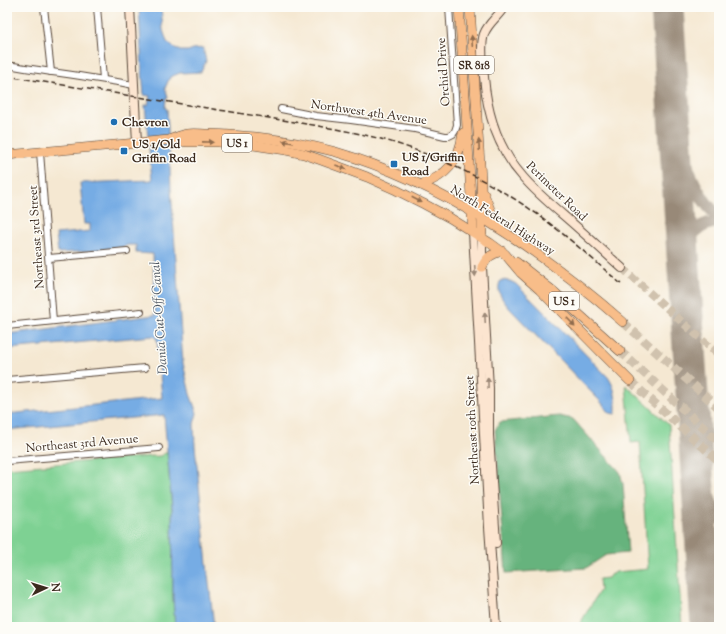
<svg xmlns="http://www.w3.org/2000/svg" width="726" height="634" viewBox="0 0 726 634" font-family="'Sorts Mill Goudy',serif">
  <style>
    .green { fill: #7ed193; stroke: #5c7e58 }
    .forest { fill: #66b37d; stroke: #506e4e }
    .water { fill: #76ace4; stroke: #586b81 }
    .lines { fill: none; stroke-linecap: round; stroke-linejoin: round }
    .taxiway { stroke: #988978; stroke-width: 13 }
    .runway { stroke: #988978; stroke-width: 33 }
    .secondary-tunnel { stroke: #d0c2ae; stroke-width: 8; stroke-dasharray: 8 4; stroke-linecap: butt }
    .primary-tunnel { stroke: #d0c2ae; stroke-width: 9; stroke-dasharray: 9 4.5; stroke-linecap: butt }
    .street-casing { stroke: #574639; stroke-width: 8 }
    .secondary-casing { stroke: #574639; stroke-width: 10 }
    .primary-casing { stroke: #574639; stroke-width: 10 }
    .street { stroke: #fff; stroke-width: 6 }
    .secondary { stroke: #fce5d0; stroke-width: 8 }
    .primary { stroke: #f8bd89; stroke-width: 9 }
    .rail { stroke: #3b2a1e; stroke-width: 1.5; stroke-dasharray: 6 3; stroke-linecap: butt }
    .oneway { fill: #906c4e }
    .oneway2 { fill: #9c8877 }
    .poi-dot { fill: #1f6fb2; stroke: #fdfcf7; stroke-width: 1.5 }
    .labels { text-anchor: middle; stroke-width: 3; stroke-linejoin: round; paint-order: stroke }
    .shield { fill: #fdfcf7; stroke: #75695f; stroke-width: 1 }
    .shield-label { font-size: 11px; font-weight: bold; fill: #3b2a1e }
    .street-label { font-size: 12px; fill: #3b2a1e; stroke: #fdfcf7 }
    .poi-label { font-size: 12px; font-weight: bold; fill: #3b2a1e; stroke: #fdfcf7; text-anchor: start }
    .water-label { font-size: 13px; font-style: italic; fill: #505863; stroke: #fdfcf7 }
  </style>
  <rect width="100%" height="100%" fill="#fdfcf7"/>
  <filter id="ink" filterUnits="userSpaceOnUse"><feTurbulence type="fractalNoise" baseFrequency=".025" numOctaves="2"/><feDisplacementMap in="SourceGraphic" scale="8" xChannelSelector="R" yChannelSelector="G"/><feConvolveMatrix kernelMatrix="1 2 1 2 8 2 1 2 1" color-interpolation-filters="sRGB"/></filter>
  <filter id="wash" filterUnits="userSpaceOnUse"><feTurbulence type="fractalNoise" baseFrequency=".012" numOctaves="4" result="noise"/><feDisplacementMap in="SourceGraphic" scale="16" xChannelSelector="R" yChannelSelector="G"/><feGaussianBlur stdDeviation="0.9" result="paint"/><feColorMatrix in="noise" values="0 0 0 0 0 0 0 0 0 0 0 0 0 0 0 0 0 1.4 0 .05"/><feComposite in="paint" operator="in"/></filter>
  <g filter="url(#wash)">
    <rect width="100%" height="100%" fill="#f5e8d2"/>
    <g class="green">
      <path d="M626,385l43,40 13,202h-104l22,-37 -1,-11 9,-1 3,-4h3v-1l2,-1 32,-3 -8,-127 -9,1z"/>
      <path d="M167,452l5,56 1,90 2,29h-168v-159l147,-12c6,1 8,-1 13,-4z"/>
    </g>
    <path class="forest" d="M559,416l14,3 47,53 3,12 5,69 -22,2 -20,13 -80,5 -11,-143 5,-8z"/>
    <g class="water">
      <path d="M139,7h22l2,23 4,12 5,4 8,5h8l5,-2 10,-1 3,13 -5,11 -21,1 -10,4 -5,11 3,10 -2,1 -1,9 2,1 4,80 12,174 7,31 7,19 -3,11 1,22 13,128 6,53h-39l-2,-29 -1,-90 -8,-93 -157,15v-16l155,-16 -5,-59 -4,-3 -146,13v-15l148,-19 -2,-61 -17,-1v-8h-8l-5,2 -31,4 -34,2 -2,-19 34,-3v-7h-6l-4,-41 72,-3 -7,-75h3l2,-9 -6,-1 -2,-24z"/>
      <path d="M501,280l9,1 6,3 92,93c8,12 8,21 8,35l-1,2 -5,-1 -10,-12 -87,-89c-8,-9 -19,-20 -12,-32z"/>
    </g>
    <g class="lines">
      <g class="taxiway">
        <path d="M674,110c5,29 10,57 25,82 5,9 11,18 20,24"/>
        <path d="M684,268c0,-7 0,-15 2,-22 5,-15 18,-24 33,-24"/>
        <path d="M695,444c6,28 9,49 24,74"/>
        <path d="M705,598c2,-14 2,-23 14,-33"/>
      </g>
      <path class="runway" d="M667,7l40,620"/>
    </g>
  </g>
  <g filter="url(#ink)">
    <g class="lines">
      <path class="secondary-tunnel" d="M622,268l97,87"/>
      <g class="primary-tunnel">
        <path d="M623,322l96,86"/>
        <path d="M620,351l99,91"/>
        <path d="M630,381l89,80"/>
      </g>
      <defs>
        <g id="street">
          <path d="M44,7l7,65"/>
          <path d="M97,7l6,72"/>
          <path d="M7,65c42,7 85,12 127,20"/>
          <path d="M281,109l35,7 35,4 64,9 30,7h4l4,-2 2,-3 2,-6 -8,-118"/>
          <path d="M40,152l13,169"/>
          <path d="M49,258l78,-7"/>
          <path d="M7,326l134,-14"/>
          <path d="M7,380l138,-12"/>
          <path d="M7,461l152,-13"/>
        </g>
        <g id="secondary">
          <path d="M130,7l7,136"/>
          <path d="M504,7c-6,10 -16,16 -20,27 -4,13 -1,29 0,43 3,36 14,72 39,100 12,14 26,26 40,38 20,17 39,35 59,53"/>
          <path d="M473,232l16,295 7,100"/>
          <path d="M482,238v29l7,121v47l7,108"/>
        </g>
        <g id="primary">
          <path d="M459,7l7,103 7,122"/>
          <path d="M470,7l11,173 1,58"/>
          <path d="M173,140l14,2h31l35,3 33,5 18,4 17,6 46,17 29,13 28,14 26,14 40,25 15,11 16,19 19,17 63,64 27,27"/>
          <path d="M7,155l162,-15c6,-2 12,-5 18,-6 6,-1 14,0 21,0 16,0 32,2 48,3 27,3 54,8 80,15 104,30 206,99 287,170"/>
          <path d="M420,185c27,-9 39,-23 43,-52"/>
          <path d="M484,194l7,18 10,17"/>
          <path d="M516,262l37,29 67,60"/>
          <path d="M482,267c6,-11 8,-12 20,-16"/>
        </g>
      </defs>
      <use href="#street" class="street-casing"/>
      <use href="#secondary" class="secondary-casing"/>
      <use href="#primary" class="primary-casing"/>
      <use href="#street" class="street"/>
      <use href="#secondary" class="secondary"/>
      <use href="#primary" class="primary"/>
      <path class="rail" d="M7,76l306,49c23,4 46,8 68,14 57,16 111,43 159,77 28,21 55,45 81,68"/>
    </g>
    <defs><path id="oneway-solid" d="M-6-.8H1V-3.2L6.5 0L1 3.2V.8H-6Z"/></defs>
    <g class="oneway">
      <use href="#oneway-solid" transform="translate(472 41) rotate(-94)"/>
      <use href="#oneway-solid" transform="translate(208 142) rotate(1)"/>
      <use href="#oneway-solid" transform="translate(288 142) rotate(-170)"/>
      <use href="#oneway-solid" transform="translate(479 145) rotate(-93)"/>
      <use href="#oneway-solid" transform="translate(341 167) rotate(20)"/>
      <use href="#oneway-solid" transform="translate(417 200) rotate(27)"/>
      <use href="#oneway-solid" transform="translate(571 322) rotate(46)"/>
    </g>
    <g class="oneway2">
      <use href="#oneway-solid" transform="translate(475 271) rotate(87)"/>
      <use href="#oneway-solid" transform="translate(485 318) rotate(-93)"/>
      <use href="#oneway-solid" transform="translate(488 383) rotate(-92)"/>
    </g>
  </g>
  <g class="poi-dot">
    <circle cx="114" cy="122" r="4"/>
    <rect x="120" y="147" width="8" height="8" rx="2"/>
    <rect x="390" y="160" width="8" height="8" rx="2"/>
  </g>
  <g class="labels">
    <g class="shield">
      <rect x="454" y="56" width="40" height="18" rx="3"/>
      <rect x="222" y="134" width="30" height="18" rx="3"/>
      <rect x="549" y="292" width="30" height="18" rx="3"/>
    </g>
    <g class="shield-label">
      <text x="474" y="69">SR 818</text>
      <text x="237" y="147">US 1</text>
      <text x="564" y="305">US 1</text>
    </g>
    <g class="street-label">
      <text transform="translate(443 72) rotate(-94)" y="4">Orchid Drive</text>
      <text transform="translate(369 112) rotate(8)" y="4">Northwest 4th Avenue</text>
      <text transform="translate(557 191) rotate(44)" y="4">Perimeter Road</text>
      <text transform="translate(503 220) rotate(32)" y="4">North Federal Highway</text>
      <text transform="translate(36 237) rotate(-94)" y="4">Northeast 3rd Street</text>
      <text transform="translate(472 430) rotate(-93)" y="4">Northeast 10th Street</text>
      <text transform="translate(82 443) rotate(-5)" y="4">Northeast 3rd Avenue</text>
    </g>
    <g class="poi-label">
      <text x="122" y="126">Chevron</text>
      <text x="132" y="148">US 1/Old<tspan x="132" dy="14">Griffin Road</tspan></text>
      <text x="402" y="161">US 1/Griffin<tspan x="402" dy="14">Road</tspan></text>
    </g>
    <g class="water-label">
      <text transform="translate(158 318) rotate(-94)" y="5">Dania Cut-Off Canal</text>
    </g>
  </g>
  <rect width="726" height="634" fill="none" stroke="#fdfcf7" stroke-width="24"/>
  <g transform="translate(46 588) rotate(86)" stroke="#fdfcf7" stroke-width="3" paint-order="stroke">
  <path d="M0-3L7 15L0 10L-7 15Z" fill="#3b2a1e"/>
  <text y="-6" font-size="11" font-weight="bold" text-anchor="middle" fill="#3b2a1e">N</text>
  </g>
</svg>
